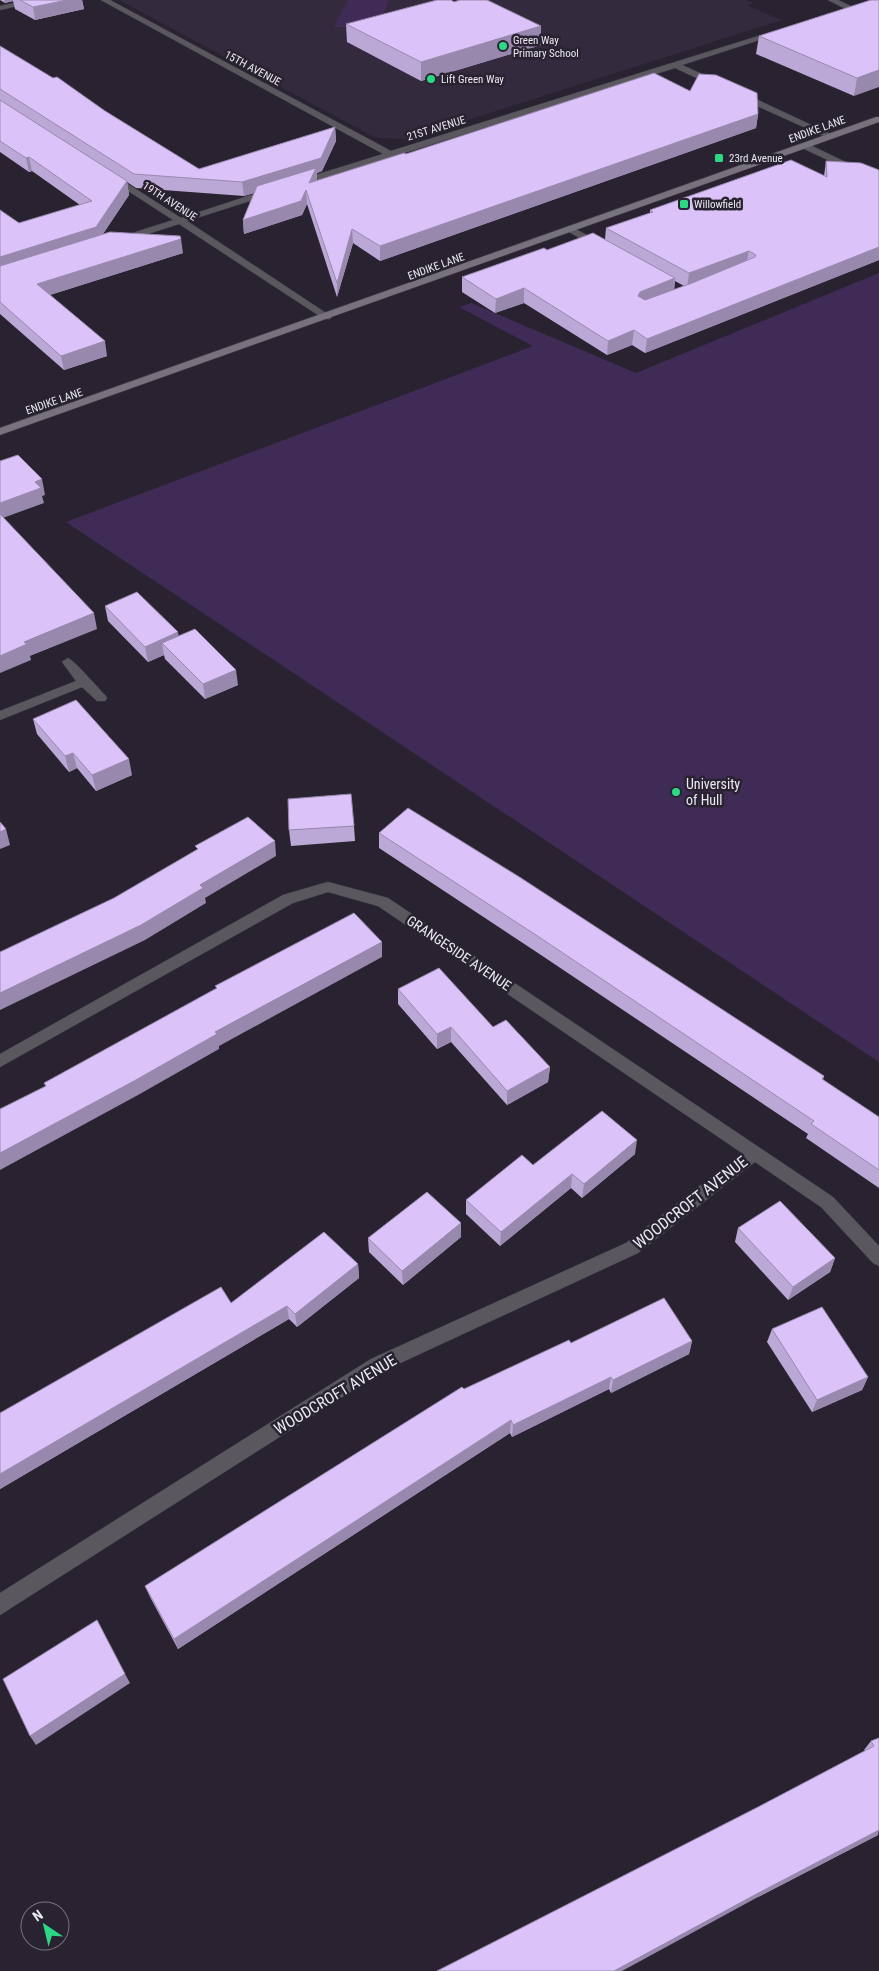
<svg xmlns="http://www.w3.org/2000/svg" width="879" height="1971" viewBox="0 0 879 1971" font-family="'Roboto Condensed',sans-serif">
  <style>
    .built { fill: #342a3e }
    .green { fill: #402b56 }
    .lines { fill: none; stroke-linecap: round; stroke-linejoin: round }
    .street-casing { stroke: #443f4c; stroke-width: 1 }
    .secondary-casing { stroke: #443f4c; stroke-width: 1 }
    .street { fill: #5a575e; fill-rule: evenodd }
    .secondary { fill: #77727e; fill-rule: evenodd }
    .wall { fill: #bca8d6; fill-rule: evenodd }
    .shaded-wall { fill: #9988ae }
    .building { fill: #dbc3f9; stroke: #9988ae }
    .poi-dot { fill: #2dd884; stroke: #292331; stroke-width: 2 }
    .labels { text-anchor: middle; stroke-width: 5; stroke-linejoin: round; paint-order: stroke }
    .far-poi-label { font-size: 11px; fill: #ece8f2; stroke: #292331; text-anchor: start }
    .far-street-label { font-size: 11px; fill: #ece8f2; stroke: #292331 }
    .poi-label { font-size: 14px; fill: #ece8f2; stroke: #292331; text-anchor: start }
    .street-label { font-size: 14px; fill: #ece8f2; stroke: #292331 }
    .near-street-label { font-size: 16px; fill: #ece8f2; stroke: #292331 }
  </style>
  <rect width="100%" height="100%" fill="#292331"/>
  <path class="built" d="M119,0h626l9,3 -6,3 34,14 -374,119 -32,-1z"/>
  <g class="green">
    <path d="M348,0h41l-12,29 -43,-2z"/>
    <path d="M879,273v789l-813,-540 467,-176 -74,-39 12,-4 165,70z"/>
  </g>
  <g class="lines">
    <defs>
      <g id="street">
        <path d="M29,0h15l-44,10v-4z"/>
        <path d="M101,0h9l281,151 383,-120 7,2 -99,32 38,17v4h-6l-39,-18 -376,118 -4,-3 1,-2 87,-27z"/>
        <path d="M828,0h10l19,9 -7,2z"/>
        <path d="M737,93h6l92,43 -7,2 -91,-41z"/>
        <path d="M802,144h6l71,34v6l-77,-36z"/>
        <path d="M111,173l70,45 85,-28h6v4l-85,27 145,96 -2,2h-6l-145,-95 -56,18h-6v-4l56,-18 -65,-42 -1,-2z"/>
        <path d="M570,226l35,19 2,2 -5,3 -3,-1 -32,-18 -1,-2z"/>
        <path d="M68,658c6,2 30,30 37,37l2,3 -2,3h-8l-15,-14 -82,33v-9l76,-30 -14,-19z"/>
        <path d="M328,882l60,16 445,299 46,49v20l-6,-3 -52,-56 -66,-45 -117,91 -255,118 -383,244v-22l371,-234 255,-116 116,-90 -364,-247 -50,-14 -35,11 -293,164v-13l283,-159z"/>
      </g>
      <path id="secondary" d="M876,117h3v5l-879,313v-7z"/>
    </defs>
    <use href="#street" class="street-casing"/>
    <use href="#secondary" class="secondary-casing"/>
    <use href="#street" class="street"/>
    <use href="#secondary" class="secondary"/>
  </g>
  <g class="wall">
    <path d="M0,0h82l2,9 -49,11 -20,-11 -2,-8 -8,2z"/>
    <path d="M879,0l-25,96 -98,-42 3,-18z"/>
    <path d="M346,24l195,21 -120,36 -74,-39z"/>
    <path d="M0,46l199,123 136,-42 1,14 -14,30 -5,2v8l89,-27 284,-63 68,23 -2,14 -376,133 -27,-18 -16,54 -30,-93 -5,11 -58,19 -1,-14 11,-27 -10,3 -108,-8 -9,-6 2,13 -26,39 80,19 -133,42 57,61 -43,14 -64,-56v-104l19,13 61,-18 -48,-34 -3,1 -29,-20z"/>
    <path d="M826,161l53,9v90l-234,93 -13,-8 -25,10 -83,-52 -29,10 -33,-21v-15l85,-27 58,-11 1,-11 44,-15v-3l174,-34zM675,281l9,5 -10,4z"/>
    <path d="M105,606l74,30 59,49 -33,14 -40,-40 -1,-4 -16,7 -40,-41z"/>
    <path d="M33,719l99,56 -36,16 -19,-23 -8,4 -32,-38z"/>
    <path d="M354,826l1,15 -64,5 -2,-16z"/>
    <path d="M379,833l445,243 -1,4 56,37v71l-73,-50 2,-4 -270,-181 -159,-105z"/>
    <path d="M398,989l95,38 57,40 -2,15 -41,23 -56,-63 -14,7 -39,-45z"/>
    <path d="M635,1154l-53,44 -11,-10 -71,58 -34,-32v-14l67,-35z"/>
    <path d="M738,1228l97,30 -5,14 -42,28 -53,-58z"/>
    <path d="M461,1237l-58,48 -34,-33 -1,-14z"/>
    <path d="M358,1264l1,14 -62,49 -8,-8 -289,170v-76l231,-110z"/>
    <path d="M772,1329l96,48 -6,13 -50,22 -45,-70z"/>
    <path d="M692,1341l-3,13 -78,39 -2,-4 -97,48 -2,-4 -332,216 -28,-52 -5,-11 319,-197 107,-46z"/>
    <path d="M879,1738l-1,97 -120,62 2,-91 105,-55 -1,-1 7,-9z"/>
  </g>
  <g class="shaded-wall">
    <path d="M4,0h9v1l-8,2z"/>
    <path d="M67,0h15l2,9 -49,11 -2,-13z"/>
    <path d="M541,26v19l-120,36v-19z"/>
    <path d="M879,70v17l-25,9 3,-18z"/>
    <path d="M758,114l-2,14 -376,133v-15z"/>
    <path d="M335,127l1,14 -14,30 -5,2v9l-8,1 4,-9 -69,22 -2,-14z"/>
    <path d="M29,157l3,14 -3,1 -3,-14z"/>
    <path d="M127,181l2,14 -31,46 -98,31v-15z"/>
    <path d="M306,190l1,14 -5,11 -58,19 -1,-14z"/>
    <path d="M352,229l1,14 -16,54v-14z"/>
    <path d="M181,239l2,14 -143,45 -3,-14z"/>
    <path d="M879,247v13l-234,93 2,-14z"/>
    <path d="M749,251l-3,14 -59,23 2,-15z"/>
    <path d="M675,278l-1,15 -35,14 -1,-11 2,-4z"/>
    <path d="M524,288v15l-29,10 1,-14z"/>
    <path d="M634,330l-2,15 -25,10 1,-14z"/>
    <path d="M105,341l2,15 -43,14 -3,-14z"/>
    <path d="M42,479l3,16 -3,1 2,7 -44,16v-16l35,-21z"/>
    <path d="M94,613l3,16 -67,27 1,4 -31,13v-17l24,-14z"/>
    <path d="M178,632l3,16 -19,-5 2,12 -16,7 -3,-15z"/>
    <path d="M236,670l2,15 -33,14 -2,-15z"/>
    <path d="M73,753l4,15 -8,4 -4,-16z"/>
    <path d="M129,759l3,16 -36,16 -4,-16z"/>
    <path d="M6,829l4,16 -10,4v-17z"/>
    <path d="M275,841l1,15 -71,42 1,5 -61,37 -145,70v-17l200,-108z"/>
    <path d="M382,942v15l-163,89v3l-81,46 -138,75v-17l215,-121z"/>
    <path d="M451,1027v15l-14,7v-15z"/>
    <path d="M550,1067l-2,15 -41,23v-14z"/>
    <path d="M637,1140l-2,14 -53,44 2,-14z"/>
    <path d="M572,1174l-1,14 -71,58 1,-14z"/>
    <path d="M461,1223v14l-58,48 -1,-14z"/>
    <path d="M835,1258l-5,14 -42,28 5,-13z"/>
    <path d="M358,1264l1,14 -62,49 -2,-13z"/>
    <path d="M287,1306l2,13 -289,170v-15z"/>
    <path d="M692,1341l-3,13 -78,39 2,-13z"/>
    <path d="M611,1377l-2,12 -97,48 1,-12z"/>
    <path d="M868,1377l-6,13 -50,22 5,-12z"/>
    <path d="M511,1420l-1,13 -332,216 -4,-10z"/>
    <path d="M125,1674l5,9 -94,62 -6,-9z"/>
    <path d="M879,1830l-1,5 -120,62 -136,74h-8l150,-81z"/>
  </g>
  <g class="building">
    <path d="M20,0h47l-34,7z"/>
    <path d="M437,0h14l3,2 6,-2h27l54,26 -120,36 -75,-38z"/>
    <path d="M871,0h8v70l-22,8 -98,-42z"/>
    <path d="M0,46l53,32 4,-1 48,34 94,58 136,-42 -14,31 -79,24 -108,-8 -134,-85z"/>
    <path d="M654,73l36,18 9,-17 17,1 41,18 1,21 -378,132 -28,-17 -15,54 -31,-93 -5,11 -58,19 14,-34 59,-18 -7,15 95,-30 2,1z"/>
    <path d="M0,100l127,81 -31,46 -96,30v-47l19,13 73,-22 -63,-44 -3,1 -26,-17z"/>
    <path d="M791,160l36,17 -1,-16 35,2 18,7v77l-232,92 -13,-9 -26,11 -84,-53 -28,11 -34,-22 82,-29 3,2 46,-17 82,45 -35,14 -2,4 7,4 47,-17 63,-26 1,-2 -7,-4 -60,22 -83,-45 47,-16 -3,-2z"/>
    <path d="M110,232l70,4 1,3 -144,45 68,57 -44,15 -61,-54v-36z"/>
    <path d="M18,455l24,24 -7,3 6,6 -41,15v-42z"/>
    <path d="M0,514l94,99 -70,29 3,2 -27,12z"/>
    <path d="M137,592l41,40 -33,15 -40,-41z"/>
    <path d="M195,629l41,41 -33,14 -41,-41z"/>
    <path d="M76,700l53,59 -37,16 -19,-22 -8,3 -32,-37z"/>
    <path d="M351,794l3,32 -65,4 -1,-31z"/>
    <path d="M408,808l113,70 303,198 -2,3 57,38v53l-68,-46 3,-3 -275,-184 -160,-104z"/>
    <path d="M248,817l27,24 -75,44 3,3 -62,37 -141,68v-41l114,-54 84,-49 -3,-3z"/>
    <path d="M0,822l6,7 -6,3z"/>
    <path d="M354,913l28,29 -167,90 2,2 -83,47 -134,72v-44l46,-23 -2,-3 173,-95 -2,-2z"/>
    <path d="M439,968l54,59 13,-7 44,47 -43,24 -56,-64 -14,7 -39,-45z"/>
    <path d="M602,1111l35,29 -53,44 -12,-10 -71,58 -35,-32 56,-45 11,10z"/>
    <path d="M427,1192l34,31 -59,48 -34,-33z"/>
    <path d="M780,1201l55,57 -42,29 -55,-59z"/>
    <path d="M324,1232l34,32 -63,50 -8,-8 -287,168v-61l221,-126 10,16z"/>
    <path d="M664,1298l28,43 -79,39 -2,-3 -98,48 -2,-5 -337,219 -29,-53 317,-199 2,2 105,-49 2,3z"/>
    <path d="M822,1307l46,70 -51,23 -45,-71z"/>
    <path d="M97,1620l28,54 -95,62 -27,-57z"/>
    <path d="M879,1738v92l-115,60 -150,81h-177l323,-165 114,-60 -3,-5z"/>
  </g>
  <g class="poi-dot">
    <circle cx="503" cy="46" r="5"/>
    <circle cx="431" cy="79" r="5"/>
    <rect x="714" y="153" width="10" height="10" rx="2.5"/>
    <rect x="679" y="199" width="10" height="10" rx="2.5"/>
    <circle cx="676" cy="792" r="5"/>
  </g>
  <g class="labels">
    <g class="far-poi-label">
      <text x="513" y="44">Green Way<tspan x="513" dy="13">Primary School</tspan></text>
      <text x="441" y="83">Lift Green Way</text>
      <text x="729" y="162">23rd Avenue</text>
      <text x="694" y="208">Willowfield</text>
    </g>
    <g class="far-street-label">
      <text transform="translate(253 68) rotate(28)" y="4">15TH AVENUE</text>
      <text transform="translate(436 128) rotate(-17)" y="4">21ST AVENUE</text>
      <text transform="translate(817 129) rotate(-20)" y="4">ENDIKE LANE</text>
      <text transform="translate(170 201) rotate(33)" y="4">19TH AVENUE</text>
      <text transform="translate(436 266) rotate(-20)" y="4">ENDIKE LANE</text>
      <text transform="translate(54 401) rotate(-19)" y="4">ENDIKE LANE</text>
    </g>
    <g class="poi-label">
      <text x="686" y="789">University<tspan x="686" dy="16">of Hull</tspan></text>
    </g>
    <g class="street-label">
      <text transform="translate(459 953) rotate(34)" y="5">GRANGESIDE AVENUE</text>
    </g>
    <g class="near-street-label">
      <text transform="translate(690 1202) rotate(-38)" y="6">WOODCROFT AVENUE</text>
      <text transform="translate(335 1394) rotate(-31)" y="6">WOODCROFT AVENUE</text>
    </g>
  </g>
  <g transform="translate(45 1926) rotate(325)"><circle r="24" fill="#292331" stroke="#77727e"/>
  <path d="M0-4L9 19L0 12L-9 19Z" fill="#2dd884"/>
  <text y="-8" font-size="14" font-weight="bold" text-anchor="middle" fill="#ece8f2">N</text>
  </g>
</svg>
